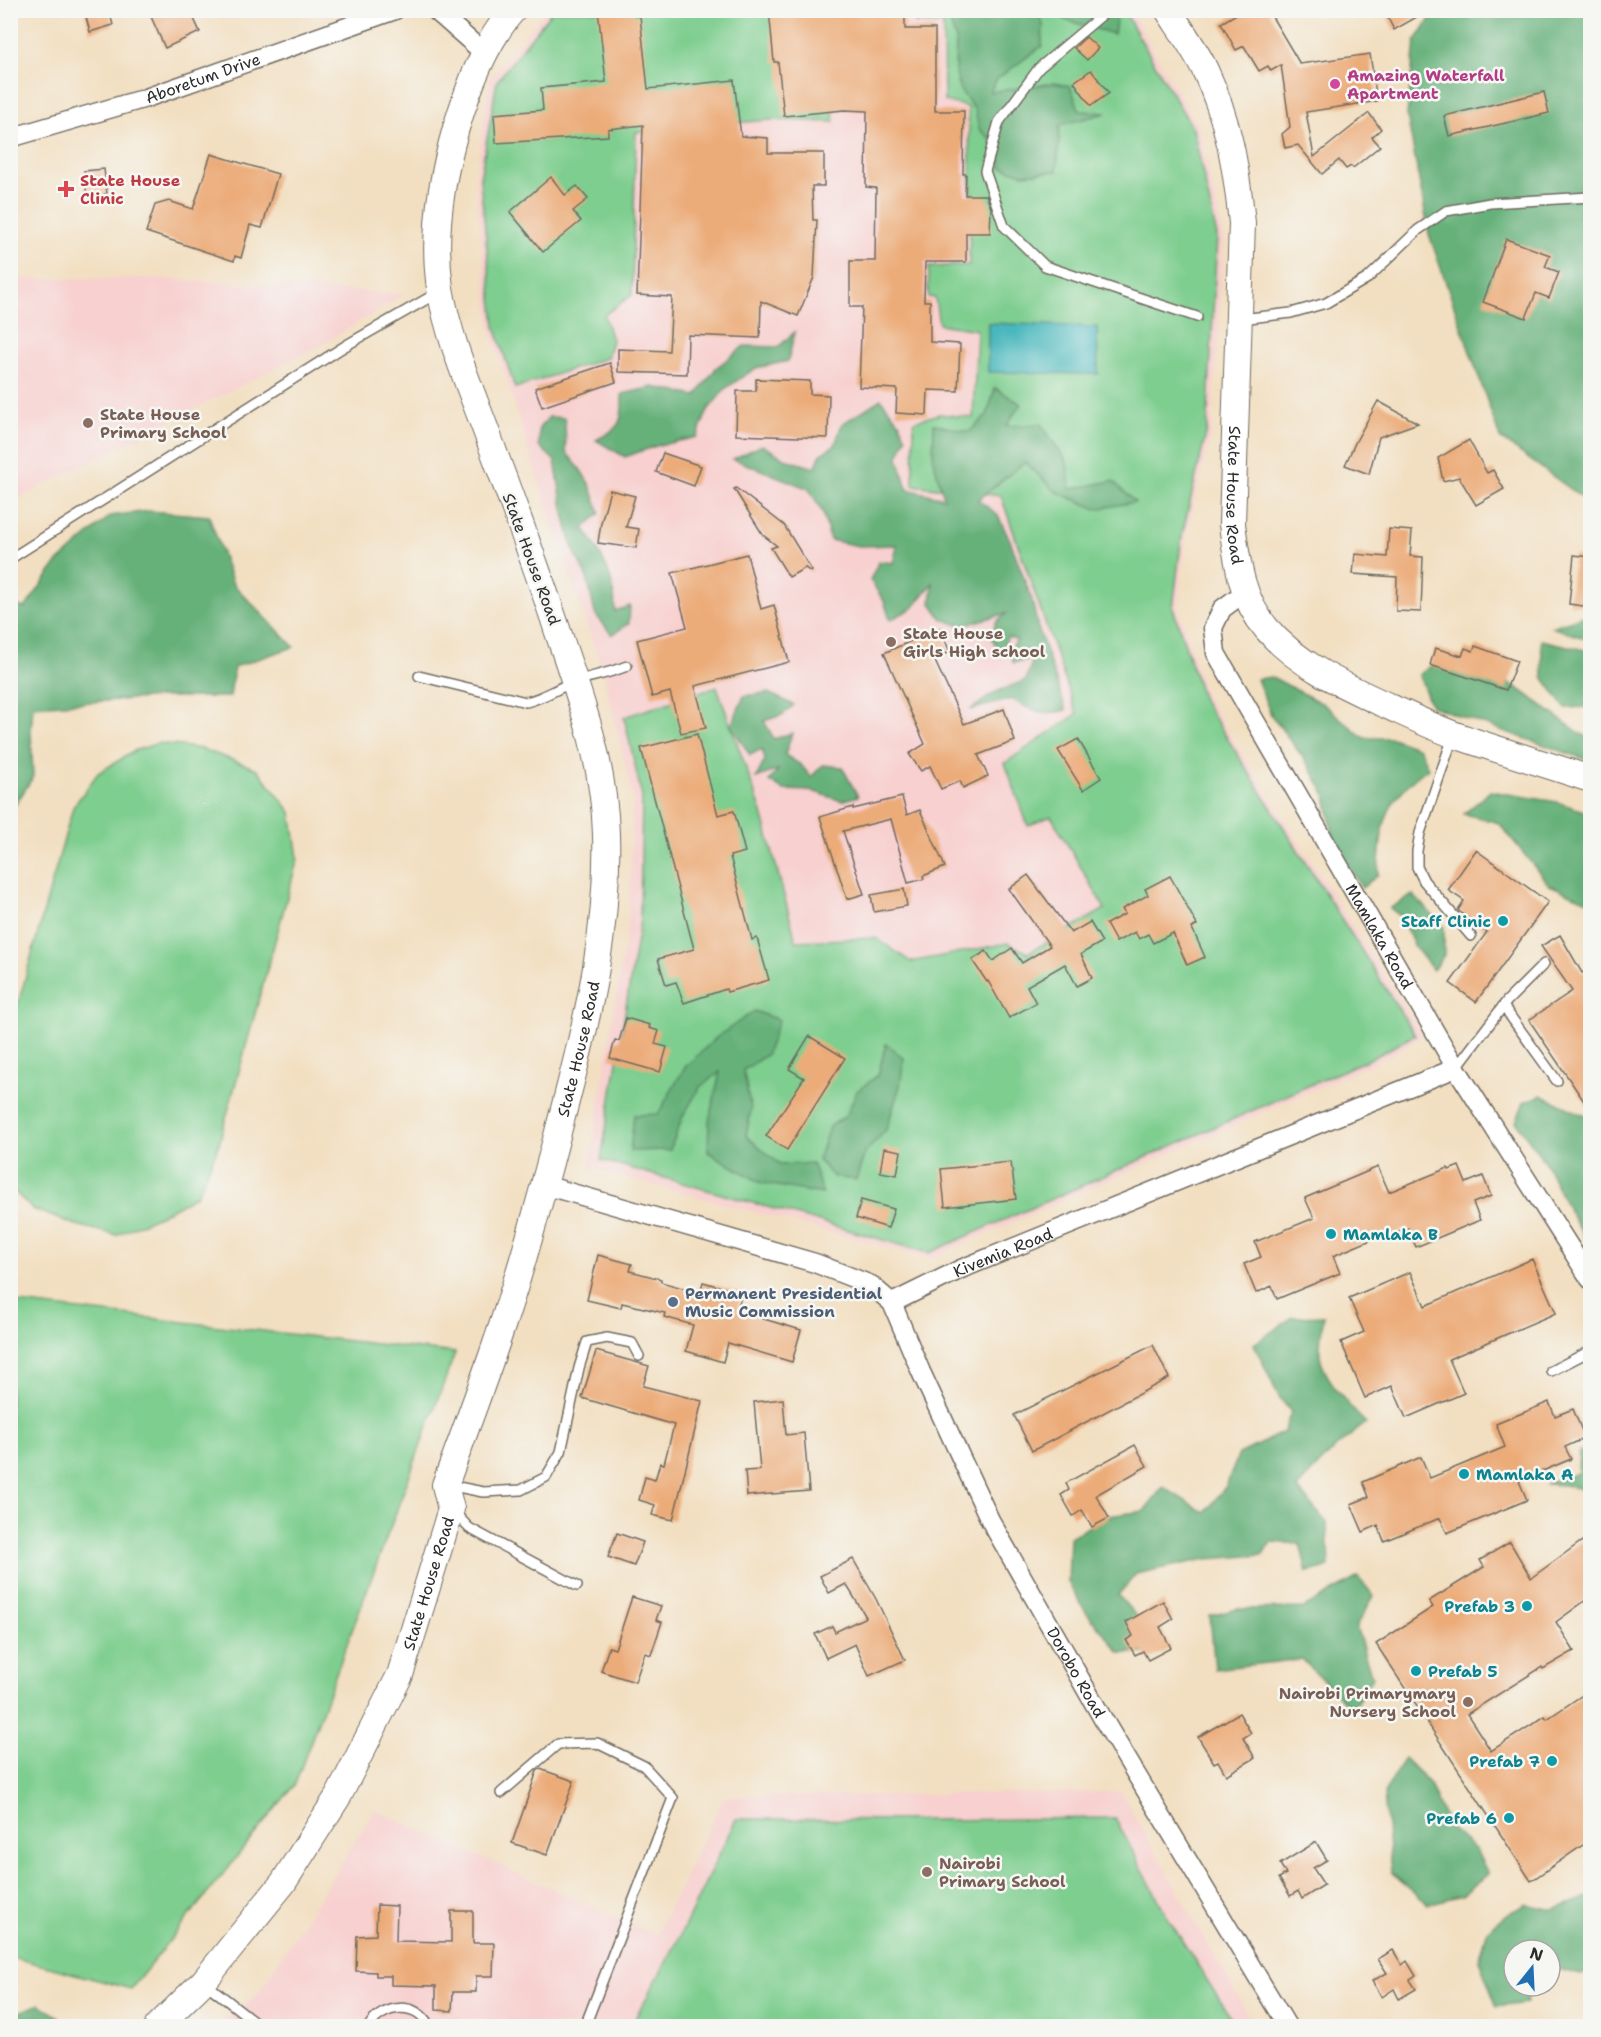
<svg xmlns="http://www.w3.org/2000/svg" width="1601" height="2037" viewBox="0 0 1601 2037" font-family="'Shantell Sans',sans-serif">
  <style>
    .built { fill: #f7d0cf }
    .green { fill: #7ece8f; stroke: #547c5d; stroke-width: 1.5 }
    .forest { fill: #66b17a; stroke: #486e52; stroke-width: 1.5 }
    .water { fill: #48b8be; stroke: #3a7274; stroke-width: 1.5 }
    .building { fill: #ecac79 }
    .lines { fill: none; stroke-linecap: round; stroke-linejoin: round }
    .lane-casing { stroke: #716a60; stroke-width: 12 }
    .street-casing { stroke: #716a60; stroke-width: 21 }
    .secondary-casing { stroke: #716a60; stroke-width: 28 }
    .lane { stroke: #fff; stroke-width: 9 }
    .street { stroke: #fff; stroke-width: 18 }
    .secondary { stroke: #fff; stroke-width: 26 }
    .hotel-dot { fill: #d1479c; stroke: #f6f6f2; stroke-width: 2 }
    .health-dot { fill: #e0444e; stroke: #f6f6f2; stroke-width: 2 }
    .education-dot { fill: #8d6e63; stroke: #f6f6f2; stroke-width: 2 }
    .culture-dot { fill: #0f9aa8; stroke: #f6f6f2; stroke-width: 2 }
    .service-dot { fill: #5c6f8a; stroke: #f6f6f2; stroke-width: 2 }
    .labels { text-anchor: middle; stroke-width: 5; stroke-linejoin: round; paint-order: stroke }
    .hotel-label { font-size: 16px; font-weight: bold; fill: #b23c85; stroke: #f6f6f2; text-anchor: start }
    .street-label { font-size: 16px; fill: #2b2b2b; stroke: #f6f6f2 }
    .health-label { font-size: 16px; font-weight: bold; fill: #be3a42; stroke: #f6f6f2; text-anchor: start }
    .education-label { font-size: 16px; font-weight: bold; fill: #785e54; stroke: #f6f6f2; text-anchor: start }
    .culture-label { font-size: 16px; font-weight: bold; fill: #0d838f; stroke: #f6f6f2; text-anchor: end }
    .service-label { font-size: 16px; font-weight: bold; fill: #4e5e75; stroke: #f6f6f2; text-anchor: start }
  </style>
  <rect width="100%" height="100%" fill="#f6f6f2"/>
  <filter id="ink" filterUnits="userSpaceOnUse"><feTurbulence type="fractalNoise" baseFrequency=".0167" numOctaves="2"/><feDisplacementMap in="SourceGraphic" scale="12" xChannelSelector="R" yChannelSelector="G"/><feConvolveMatrix kernelMatrix="1 2 1 2 8 2 1 2 1" color-interpolation-filters="sRGB"/></filter>
  <filter id="wash" filterUnits="userSpaceOnUse"><feTurbulence type="fractalNoise" baseFrequency=".008" numOctaves="4" result="noise"/><feDisplacementMap in="SourceGraphic" scale="24" xChannelSelector="R" yChannelSelector="G"/><feGaussianBlur stdDeviation="1.35" result="paint"/><feColorMatrix in="noise" values="0 0 0 0 0 0 0 0 0 0 0 0 0 0 0 0 0 1.4 0 .05"/><feComposite in="paint" operator="in"/></filter>
  <g filter="url(#wash)">
    <rect width="100%" height="100%" fill="#f2dfc1"/>
    <g class="built">
      <path d="M545,11h586l68,118 25,111 -12,190 -26,106 -8,72 28,89 217,339 -44,25 -449,198 -341,-91 40,-253 4,-118 -29,-122 -57,-167 -57,-180 -15,-147 15,-102z"/>
      <path d="M148,278l257,16 -84,51 -310,157v-223z"/>
      <path d="M1121,1792l123,216 13,18h-1037l39,-34 116,-182 281,125 68,-138z"/>
    </g>
    <g class="green">
      <path d="M552,11h276l6,111 -66,-2 -132,12 -4,163 -28,20 8,25 -5,18 -92,30 -20,-61 -15,-148 17,-98z"/>
      <path d="M913,11h211l69,118 24,107 -10,194 -25,105 -9,73 30,92 212,335 -39,21 -447,197 -328,-93 39,-240 2,-123 -18,-80 93,-30 45,126 34,128 80,-3 35,24 97,-19 20,10 77,-44 -54,-93 -23,10 -23,-63 72,-49 -76,-218 -88,-11 1,-64 26,-7 33,4 4,-88 -38,-6 -4,-26 -7,-1 1,-30 40,-2 2,-76 -3,-82 -24,-6 -1,-77 -28,-1z"/>
      <path d="M159,743l43,6 55,20 34,43 7,46 -80,289 -21,48 -36,20 -45,20 -43,-11 -41,-15 -21,-21v-159l62,-222 25,-34 38,-23z"/>
      <path d="M10,1302l445,51 -160,431 -164,205 -120,-32z"/>
      <path d="M1115,1818l56,105 65,103h-605l45,-82 60,-125 198,1z"/>
    </g>
    <g class="forest">
      <path d="M946,11h91l6,13 -1,22 -45,33 -7,13 64,-9 16,3 10,25 26,2 -46,12 -3,46 -34,3 -22,-7 -1,-19 -21,-19 -4,-19 -15,-20 -5,-19 1,-31z"/>
      <path d="M1061,11h56l-3,23 -49,-14z"/>
      <path d="M1435,11h155v492l-90,-65 -71,-204 -22,-119 8,-73z"/>
      <path d="M795,332l-7,29 -32,7 -31,21 -17,21 -11,27 -41,9 -31,11 -29,-17c26,-13 26,-17 26,-46l31,-7 43,9 20,-28 28,-22 34,1z"/>
      <path d="M995,388l26,16 -15,22 35,-2 26,38 3,27 43,-8 22,21 -39,7 -41,-18 -30,-29 -47,38 19,14 13,26 22,60 6,28 28,82c-21,6 -37,1 -54,-11l-42,11 26,-18 30,-12 7,-21 -20,4 -2,-15 6,-8 -9,-3 -8,16 -9,-16 5,-15 11,-9 -46,13 -19,-7 -11,-16 2,-20 -20,25 -23,12 -6,-19 -14,-21 9,-19 14,2 4,-18 -38,1 -29,-6 -7,-27 -14,-24 -76,-30 29,-14 26,15 27,8 6,-14 14,-9 7,-21 39,-25 18,23 7,16 -8,19 9,32 37,9 -11,-39 1,-35 35,8 18,-17z"/>
      <path d="M549,417l16,1 1,34 14,17 10,16 10,28 -16,15c18,27 31,49 31,83l15,-5 -1,17 -17,12 -17,-21 -8,-36 -15,-32 -9,-37 -8,-48 -16,-15v-18z"/>
      <path d="M149,511l60,5 24,68 61,63 -60,20 -4,30h-67l-130,9 -2,24 2,47 -22,35v-208l14,4 32,-45 53,-47z"/>
      <path d="M1590,614v26l-39,-13z"/>
      <path d="M1541,640l49,11v56l-25,1 -22,-31z"/>
      <path d="M1448,653l68,34 65,47 9,4v23l-159,-55 -12,-31z"/>
      <path d="M1272,677l51,27 41,34h28l27,10 9,20c-45,34 -46,53 -50,107l-16,13 -28,-44 -8,-49 -18,-31 -37,-49 -14,-36z"/>
      <path d="M768,693l26,12 -12,10 -18,6 10,18 18,-6 -7,22 16,10 10,12 12,-12 19,2 16,29 -16,5 -30,-10 -29,-1 -14,-9 9,-11 -22,8 9,-18 -3,-11 -12,6 -19,-29 13,-30z"/>
      <path d="M1490,791l67,11 33,11v89l-41,-17 -50,-62 -35,-9z"/>
      <path d="M1413,895l31,32v28l-11,15 -18,-23 -15,-31 -10,-8z"/>
      <path d="M754,1011l25,9 -13,35 -23,15 8,39 -5,27 35,29 31,-2 11,31 -62,-11 -53,-31 1,-31 11,-49 -20,15 -17,29 -13,34 -40,1 4,-36 24,-1 27,-47 32,-30z"/>
      <path d="M886,1044l18,14 -4,28 -14,44 -21,23 -9,27 -22,-3 -16,-17 11,-33 17,-11 11,-25 21,-16z"/>
      <path d="M1541,1095l49,23v129l-25,-43 -19,-40 -30,-42 8,-20z"/>
      <path d="M1324,1316c-2,12 -5,26 -4,38 0,20 32,56 46,69l-30,24 -39,41 30,35 2,44 -22,5 -7,-28 -29,-2 -8,13 -57,4 -70,15 -18,21 23,27 11,31h-32l-34,-41 -18,-30 2,-45 38,-21 36,-5 19,-24 42,26 21,-27 13,-32 45,-22 7,-20 -12,-15 -25,-53 39,-27z"/>
      <path d="M1590,1447v44l-25,-6 -20,-1 33,-11 1,-21z"/>
      <path d="M1358,1577l16,19 -18,30 16,52 -20,32 -50,-51 -87,10 -5,-53 27,-7 67,-1z"/>
      <path d="M1404,1758l26,26 18,43 28,23 12,24 -26,21 -34,9 -37,-31 -7,-79z"/>
      <path d="M1590,1896v75l-9,4 -31,-8v-17h-36v36h11l2,17 -30,4 -18,-46 8,-30 22,-18 18,-9 27,6z"/>
      <path d="M40,2004l31,22h-60v-11z"/>
    </g>
    <path class="water" d="M988,323l109,4 1,47 -110,-2z"/>
    <g id="blocks">
      <g class="building">
        <path d="M84,10h25l4,15 -23,7z"/>
        <path d="M148,10h42l10,22 -35,16z"/>
        <path d="M598,10h35l1,6h6l8,73 86,-9 7,56 27,2v15h56v33h-12l1,34h4l-3,57 -16,39 -37,-15 -1,37 -72,-3 -1,39 -69,-2v-23l51,2 3,-54 -35,-2 6,-170 -35,4v7l-112,7 -2,-29 49,-4 -2,-22 65,-6z"/>
        <path d="M769,10l136,3v16h30v82h29l-1,63h3l-1,21h21l5,13 -1,25h-24v29h-41l-1,39h6v41l30,2 -2,47 -30,-1 -1,25 -31,-2 1,-24 -38,-2 3,-80h-12v-46h25l1,-73 -10,-1 1,-76 -23,-1 -60,6 -6,-54h-4z"/>
        <path d="M1243,10h25l32,54 70,-10 7,47 -71,11 8,45 55,-44 12,16 -9,8 8,9 -27,22 -2,-2 -5,3 -7,-9 -17,14 -24,-29 -13,3 -3,-14 8,-7 -9,-62 -10,6 -3,-5 -9,5 -15,-25 -8,4 -15,-27z"/>
        <path d="M1384,10h45l-35,20z"/>
        <path d="M1086,37l12,11 -11,12 -13,-12z"/>
        <path d="M1091,70l18,23 -18,13 -17,-24z"/>
        <path d="M1544,92l5,21 -100,23 -5,-20z"/>
        <path d="M211,154l67,20 -16,54 -12,-3 -9,33 -6,-2 -1,5 -88,-29 9,-27 14,-4 24,8z"/>
        <path d="M104,169l3,25 -20,2 -3,-25z"/>
        <path d="M551,177l14,18 12,-9 11,13 -15,12 8,10 -38,31 -33,-40z"/>
        <path d="M1506,239l44,16 -5,12 14,5 -10,26 -13,-5 -10,25 -43,-16z"/>
        <path d="M610,363l6,19 -74,25 -7,-19z"/>
        <path d="M756,379l54,2v13l19,1 -1,43 -92,-3 1,-44h19z"/>
        <path d="M1378,401l40,22 -39,14 -10,37 -24,-9 11,-24z"/>
        <path d="M1469,440l18,33 6,-3 11,19 -28,16 -17,-28 -16,4 -5,-23z"/>
        <path d="M663,453l38,13 -7,20 -38,-14z"/>
        <path d="M736,488l48,37 28,46 -1,1 -6,-4 -16,9 -18,-29 6,-2 -14,-11 -29,-46z"/>
        <path d="M610,490l25,6 -9,31 13,2 -3,19 -38,-5 3,-20z"/>
        <path d="M1389,529l23,2 -2,25 13,1 -2,55 -25,-1 1,-34 -44,-3 2,-20 32,3z"/>
        <path d="M747,554l14,55 13,-4 15,57 -94,24 11,42 -25,5 -11,-41 -18,5 -15,-57 50,-13 -15,-54z"/>
        <path d="M1574,555l16,2v50l-21,-3z"/>
        <path d="M940,628l10,24 -16,7 30,65 40,-15 11,32 -37,14 10,21 -25,12 -3,-7 -19,8 -11,-23 -9,5 -12,-17 16,-10 -41,-91z"/>
        <path d="M1475,646l42,15 -11,29 -76,-25 5,-17 27,8 3,-8 8,3z"/>
        <path d="M697,734l21,81 16,-4 11,41 -15,4 22,84 5,-2 12,42 -42,12 -1,-3 -42,14 -8,-21 -10,3 -8,-26 36,-10 -53,-201z"/>
        <path d="M1078,739l23,39 -18,12 -25,-40z"/>
        <path d="M902,797l5,18 13,-5 25,57 -22,9 1,3 -16,4 -17,-64 -48,12 21,63 -17,5 -27,-82 33,-10v2z"/>
        <path d="M1476,850l72,52 -72,100 -26,-19 37,-51 -27,-20 -2,-2 6,-9 -16,-11z"/>
        <path d="M1028,875l43,58 19,-11 12,20 -21,12 11,24 -15,8 -12,-22 -38,22 9,17 -27,15 -21,-37 -1,1 -15,-22 14,-9 7,10 19,-13 10,15 28,-17 -41,-57z"/>
        <path d="M1170,876l27,49 -5,3 13,29 -18,8 -14,-32 -20,10 -5,-9 -9,5 -4,-7 -19,10 -10,-18 19,-10 -3,-5 26,-14 -3,-6z"/>
        <path d="M904,889l3,17 -33,6 -3,-17z"/>
        <path d="M1560,935l22,38 8,-6v143l-61,-90 43,-29 -31,-45z"/>
        <path d="M626,1018l24,7 -1,3 10,3 -4,13 12,3 -7,25 -50,-14 5,-18 4,1z"/>
        <path d="M809,1036l36,22 -58,92 -21,-14 38,-58 -15,-9z"/>
        <path d="M884,1148l17,3 -4,24 -17,-3z"/>
        <path d="M1011,1162l5,37 -71,8 -4,-38z"/>
        <path d="M1459,1166l7,17 17,-7 8,20 -18,7 7,17 -64,27 -8,-19 -17,7 -1,-3 -57,24 7,17 -63,26 -5,-13 -16,7 -12,-29 17,-7 -6,-15 59,-24 -9,-20 73,-31 11,25 59,-24 1,2z"/>
        <path d="M861,1200l33,9 -6,19 -32,-10z"/>
        <path d="M598,1255l34,9 -2,7 31,8v3l39,11 3,-11 39,11 -5,18 64,19 -9,32 -64,-19 -5,19 -37,-11 7,-26 -29,-8 1,-4 -43,-10 -1,5 -34,-8z"/>
        <path d="M1532,1259l24,54 -107,46 15,34 -58,25 -14,-32 -27,12 -24,-56 23,-10 -15,-34 61,-26 15,34z"/>
        <path d="M1153,1345l16,33 -137,73 -18,-36z"/>
        <path d="M596,1351l53,15 -6,20 59,15 -29,119 -21,-5 3,-10 -16,-5 6,-23 10,3 5,-17 4,1 10,-39 -92,-27z"/>
        <path d="M783,1399l3,36 18,-2 5,58 -62,5 -2,-25 15,-1 -6,-68z"/>
        <path d="M1549,1402l6,14 18,-7 12,29 -20,9 6,12 -52,22 8,19 -80,33 -7,-15 -56,23 -6,-16 -15,7 -12,-28 18,-7 -6,-15 58,-25 9,21 75,-31 -9,-23z"/>
        <path d="M1135,1445l12,21 -51,29 13,23 -17,9 -10,-17 -9,6 -12,-21 8,-5 -3,-7z"/>
        <path d="M617,1533l26,9 -9,24 -26,-9z"/>
        <path d="M1582,1541l8,11v45l-34,25 18,29 -31,18 -1,-2 -75,47 24,37 54,-35 2,3 43,-29v150l-59,41 -155,-237 57,-37 -4,-6 55,-34 -4,-7 30,-18 21,36z"/>
        <path d="M853,1559l23,40 29,61 -36,16 -14,-32 -29,14 -11,-24 17,-8 3,6 31,-15 -20,-33 -17,9 -9,-17z"/>
        <path d="M632,1597l29,9 -5,14 6,2 -11,33 -6,-2 -10,29 -34,-11 8,-24 6,2z"/>
        <path d="M1163,1601l10,18 -13,8 11,21 -23,12 -5,-9 -8,4 -9,-15 7,-4 -7,-14z"/>
        <path d="M1239,1713l12,20 -8,5 12,20 -29,17 -8,-14 -4,2 -16,-26z"/>
        <path d="M540,1769l34,12 -27,74 -35,-12 25,-72z"/>
        <path d="M1316,1842l11,18 -14,8 11,17 -22,14 -4,-8 -8,5 -11,-18 7,-4 -6,-10z"/>
        <path d="M377,1905l20,1 -1,35 55,1v-31h22v32h21l-1,33h-17v16h-23l-1,19 -16,-1v-24l-45,-1v-9h-15v-4l-20,-1 1,-35 19,-1z"/>
        <path d="M1393,1950l9,15 5,-4 9,15 -6,4 6,9 -17,10 -5,-10 -12,8 -10,-16 15,-8 -9,-14z"/>
      </g>
    </g>
  </g>
  <g filter="url(#ink)">
    <use href="#blocks" fill-opacity="0" stroke="#716a60" stroke-width="1.5"/>
    <g class="lines">
      <defs>
        <g id="lane">
          <path d="M1108,10l-69,58 -40,54 -14,49 19,55 41,40 152,51"/>
          <path d="M1241,319l50,-6 35,-10 42,-25 50,-48 28,-19 44,-8 100,-6"/>
          <path d="M10,559l335,-213 94,-54"/>
          <path d="M419,676l107,26c18,-4 33,-15 50,-21 17,-5 34,-8 51,-15"/>
          <path d="M1453,737l-33,96 -3,18v16l7,14 47,55"/>
          <path d="M1503,1006l54,75"/>
          <path d="M1456,1068l51,-67 37,-37"/>
          <path d="M1551,1371l39,-20"/>
          <path d="M448,1485l35,7 38,-2 25,-13 15,-25 18,-84 8,-26 20,-4 25,5 7,13"/>
          <path d="M454,1512l15,16 108,58"/>
          <path d="M501,1793l57,-49 39,-1 47,23 29,32 -88,228"/>
          <path d="M205,1983l55,43"/>
          <path d="M369,2026c14,-21 47,-26 60,0"/>
        </g>
        <g id="street">
          <path d="M435,10l49,43"/>
          <path id="s1" d="M10,138l136,-40 249,-88"/>
          <path id="s2" d="M1245,592l-23,17 -9,19 3,25 240,415 134,211"/>
          <path id="s3" d="M544,1185l271,78 56,22 21,18 29,69 69,148 113,199 184,307"/>
          <path id="s4" d="M892,1303l69,-34 495,-201"/>
        </g>
        <g id="secondary">
          <path id="s5" d="M1168,10c13,20 27,39 37,60 24,51 31,97 37,153l-10,301c5,36 9,75 34,104 31,37 79,58 122,78 22,10 45,21 67,29 45,16 91,29 135,44"/>
          <path id="s6" d="M158,2026l46,-45 79,-98 56,-88 61,-120 51,-166 -6,-24c19,-51 38,-102 55,-153 25,-73 45,-149 64,-223 24,-91 45,-180 42,-275 -2,-72 -25,-134 -48,-202 -22,-68 -48,-136 -73,-204 -17,-45 -37,-92 -45,-140 -8,-54 1,-108 16,-160 13,-42 28,-84 57,-118"/>
        </g>
      </defs>
      <use href="#lane" class="lane-casing"/>
      <use href="#street" class="street-casing"/>
      <use href="#secondary" class="secondary-casing"/>
      <use href="#lane" class="lane"/>
      <use href="#street" class="street"/>
      <use href="#secondary" class="secondary"/>
    </g>
  </g>
  <circle class="hotel-dot" cx="1335" cy="84" r="6"/>
  <path class="health-dot" d="M63 180h6v6h6v6h-6v6h-6v-6h-6v-6h6z"/>
  <g class="education-dot">
    <circle cx="88" cy="423" r="6"/>
    <circle cx="891" cy="642" r="6"/>
    <circle cx="1468" cy="1702" r="6"/>
    <circle cx="927" cy="1872" r="6"/>
  </g>
  <g class="culture-dot">
    <circle cx="1503" cy="921" r="6"/>
    <circle cx="1331" cy="1234" r="6"/>
    <circle cx="1464" cy="1474" r="6"/>
    <circle cx="1527" cy="1606" r="6"/>
    <circle cx="1416" cy="1671" r="6"/>
    <circle cx="1552" cy="1761" r="6"/>
    <circle cx="1509" cy="1818" r="6"/>
  </g>
  <circle class="service-dot" cx="673" cy="1302" r="6"/>
  <g class="labels">
    <g class="hotel-label">
      <text x="1347" y="81">Amazing Waterfall<tspan x="1347" dy="18">Apartment</tspan></text>
    </g>
    <g class="street-label">
      <text dy="6" stroke="none"><textPath href="#s1" startOffset="202">Aboretum Drive</textPath></text>
      <text dy="6" stroke="none"><textPath href="#s5" startOffset="501">State House Road</textPath></text>
      <text transform="translate(532 559) rotate(70)" y="6">State House Road</text>
      <text dy="6" stroke="none"><textPath href="#s2" startOffset="402">Mamlaka Road</textPath></text>
      <text dy="6" stroke="none"><textPath href="#s6" startOffset="1084">State House Road</textPath></text>
      <text dy="6" stroke="none"><textPath href="#s4" startOffset="122">Kivemia Road</textPath></text>
      <text dy="6" stroke="none"><textPath href="#s6" startOffset="525">State House Road</textPath></text>
      <text dy="6" stroke="none"><textPath href="#s3" startOffset="783">Dorobo Road</textPath></text>
    </g>
    <g class="health-label">
      <text x="80" y="186">State House<tspan x="80" dy="18">Clinic</tspan></text>
    </g>
    <g class="education-label">
      <text x="100" y="420">State House<tspan x="100" dy="18">Primary School</tspan></text>
      <text x="903" y="639">State House<tspan x="903" dy="18">Girls High school</tspan></text>
      <text x="1456" y="1699" text-anchor="end">Nairobi Primarymary<tspan x="1456" dy="18">Nursery School</tspan></text>
      <text x="939" y="1869">Nairobi<tspan x="939" dy="18">Primary School</tspan></text>
    </g>
    <g class="culture-label">
      <text x="1491" y="927">Staff Clinic</text>
      <text x="1343" y="1240" text-anchor="start">Mamlaka B</text>
      <text x="1476" y="1480" text-anchor="start">Mamlaka A</text>
      <text x="1515" y="1612">Prefab 3</text>
      <text x="1428" y="1677" text-anchor="start">Prefab 5</text>
      <text x="1540" y="1767">Prefab 7</text>
      <text x="1497" y="1824">Prefab 6</text>
    </g>
    <g class="service-label">
      <text x="685" y="1299">Permanent Presidential<tspan x="685" dy="18">Music Commission</tspan></text>
    </g>
  </g>
  <rect width="1601" height="2037" fill="none" stroke="#f6f6f2" stroke-width="36"/>
  <g transform="translate(1532 1968) rotate(18)"><circle r="28" fill="#f6f6f2" stroke="#a5a5a2" stroke-width="1.5"/>
  <path d="M0-4.5L10 22L0 15L-10 22Z" fill="#1f6fb2"/>
  <text y="-9" font-size="16" font-weight="bold" text-anchor="middle" fill="#2b2b2b">N</text>
  </g>
</svg>
